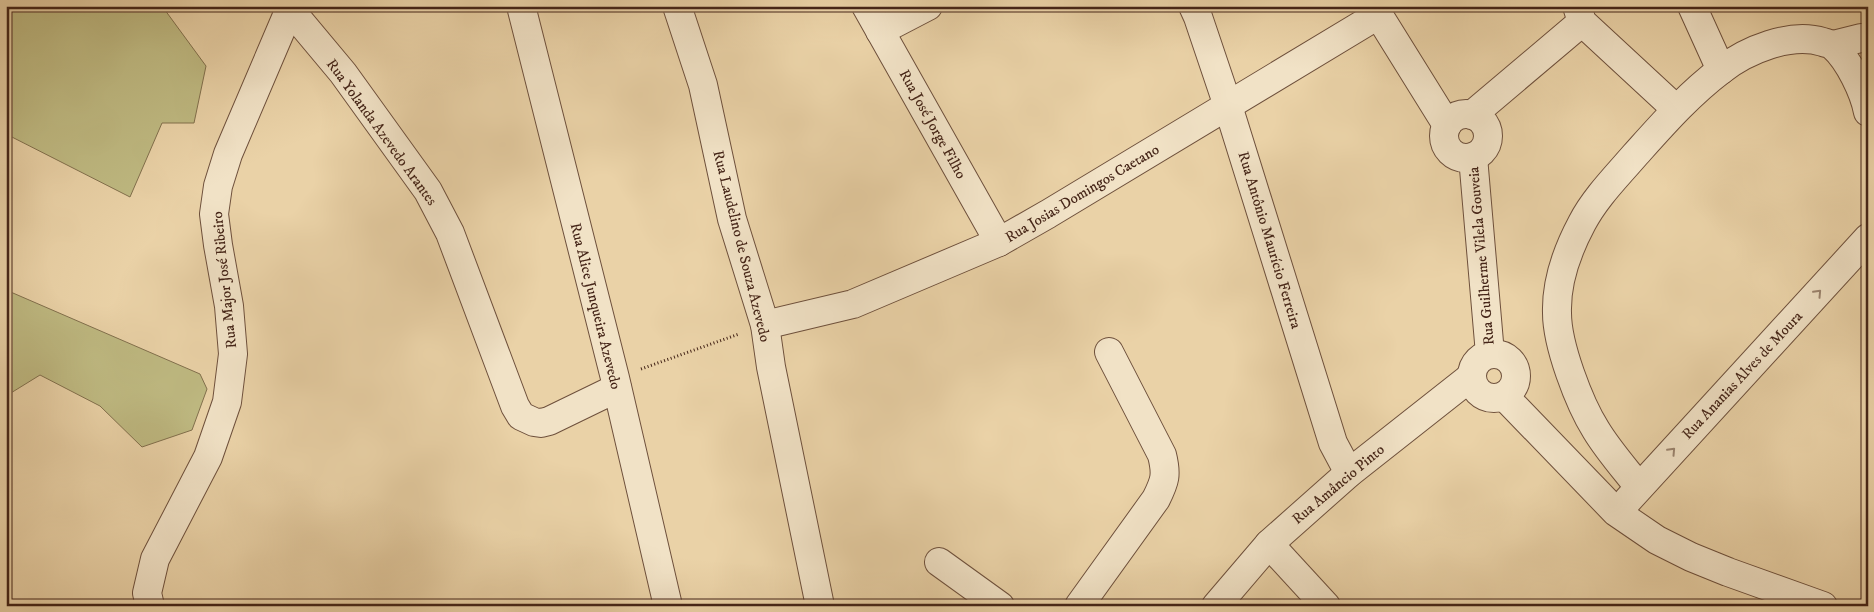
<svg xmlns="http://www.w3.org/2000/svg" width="1874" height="612" viewBox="0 0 1874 612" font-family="'IM FELL DW Pica',serif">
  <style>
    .green { fill: #bfba82; stroke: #82704d }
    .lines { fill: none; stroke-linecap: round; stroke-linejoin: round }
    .minor-casing { stroke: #6e503c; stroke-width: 30 }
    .path { stroke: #452518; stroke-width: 3; stroke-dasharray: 1 2.5; stroke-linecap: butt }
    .minor { stroke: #f1e2c6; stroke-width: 28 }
    .oneway { stroke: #9b846f }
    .labels { text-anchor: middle; stroke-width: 4.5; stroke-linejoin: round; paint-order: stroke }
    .street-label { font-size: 15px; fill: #452518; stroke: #f1e2c6 }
  </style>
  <rect width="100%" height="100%" fill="#ead2a7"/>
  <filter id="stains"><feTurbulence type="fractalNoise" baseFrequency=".004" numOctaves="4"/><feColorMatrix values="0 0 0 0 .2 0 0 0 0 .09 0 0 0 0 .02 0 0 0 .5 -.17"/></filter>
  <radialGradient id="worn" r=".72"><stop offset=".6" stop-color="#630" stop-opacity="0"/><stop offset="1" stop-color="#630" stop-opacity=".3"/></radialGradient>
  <g class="green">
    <path d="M6,6h156l44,60 -12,57h-32l-32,74 -124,-63z"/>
    <path d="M6,290l194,84 7,15 -15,41 -50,17 -42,-41 -60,-31 -34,21z"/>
  </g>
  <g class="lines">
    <defs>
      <g id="minor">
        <path d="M287,6l56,67 85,118 22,42 65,173 6,10 13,6 7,1 8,-2 68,-33"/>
        <path d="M521,6l94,372 53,228"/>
        <path d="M677,6l26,79 29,134 33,106 6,42 49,239"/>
        <path d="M866,6l133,236"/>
        <path d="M1193,6l5,11 30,89 105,337 16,30"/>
        <path d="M1373,6l74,119"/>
        <path d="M1577,6l5,16 94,87"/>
        <path d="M1692,6l29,64"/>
        <path d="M880,31l48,-25"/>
        <path d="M1833,45l28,-7"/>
        <circle cx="1466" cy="136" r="22"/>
        <path d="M1472,115l110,-93"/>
        <path d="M1473,157l17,197"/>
        <path d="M765,325l88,-21 146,-62 49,-28 330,-199"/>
        <circle cx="1494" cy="376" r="22"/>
        <path d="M1504,396l112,116 41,28 34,17 37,15 95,34"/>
        <path d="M1639,487c-14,-18 -31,-37 -43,-57 -17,-27 -39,-85 -39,-117 -1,-32 10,-62 25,-90 13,-25 34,-46 53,-68 27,-30 53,-60 86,-85 26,-20 69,-38 102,-28 3,1 8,2 10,4 16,14 31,46 35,66"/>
        <path d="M1628,500l240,-262"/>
        <path d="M1269,544l57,62"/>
        <path d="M939,562l61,44"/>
        <path d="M150,606l-3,-13 8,-34 53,-102 19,-55 6,-48 -4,-48 -11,-61 -4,-31 4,-28 10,-32 61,-143"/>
        <path d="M1079,606l77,-107c9,-18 11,-24 6,-44l-53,-103"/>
        <path d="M1216,606l53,-62 80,-71 123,-97"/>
      </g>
    </defs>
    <use href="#minor" class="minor-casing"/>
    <path class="path" d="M641,369l98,-35"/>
    <use href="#minor" class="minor"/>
  </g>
  <defs><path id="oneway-chevron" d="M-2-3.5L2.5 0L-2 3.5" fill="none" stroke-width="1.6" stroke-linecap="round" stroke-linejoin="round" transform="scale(1.25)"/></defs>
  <g class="oneway">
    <use href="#oneway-chevron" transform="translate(1818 293) rotate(-47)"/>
    <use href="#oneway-chevron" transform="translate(1672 451) rotate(-47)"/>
  </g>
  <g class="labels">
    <g class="street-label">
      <text transform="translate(933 124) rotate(61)" y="5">Rua José Jorge Filho</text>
      <text transform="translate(382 132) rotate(54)" y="5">Rua Yolanda Azevedo Arantes</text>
      <text transform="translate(1082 193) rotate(-31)" y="5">Rua Josias Domingos Caetano</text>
      <text transform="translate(1270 240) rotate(73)" y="5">Rua Antônio Maurício Ferreira</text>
      <text transform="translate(742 246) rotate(76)" y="5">Rua Laudelino de Souza Azevedo</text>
      <text transform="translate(1481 256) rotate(-95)" y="5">Rua Guilherme Vilela Gouveia</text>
      <text transform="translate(224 280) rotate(-96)" y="5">Rua Major José Ribeiro</text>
      <text transform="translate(596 306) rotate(76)" y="5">Rua Alice Junqueira Azevedo</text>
      <text transform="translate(1742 375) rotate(-47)" y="5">Rua Ananias Alves de Moura</text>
      <text transform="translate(1338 484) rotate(-40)" y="5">Rua Amâncio Pinto</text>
    </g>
  </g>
  <rect width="1874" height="612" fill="none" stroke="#ead2a7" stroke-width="25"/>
  <rect x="8" y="8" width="1859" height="597" fill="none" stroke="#452518" stroke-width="2.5"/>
  <rect x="12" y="12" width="1849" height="587" fill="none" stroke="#452518"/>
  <rect width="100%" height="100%" filter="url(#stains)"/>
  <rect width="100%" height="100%" fill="url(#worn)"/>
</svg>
